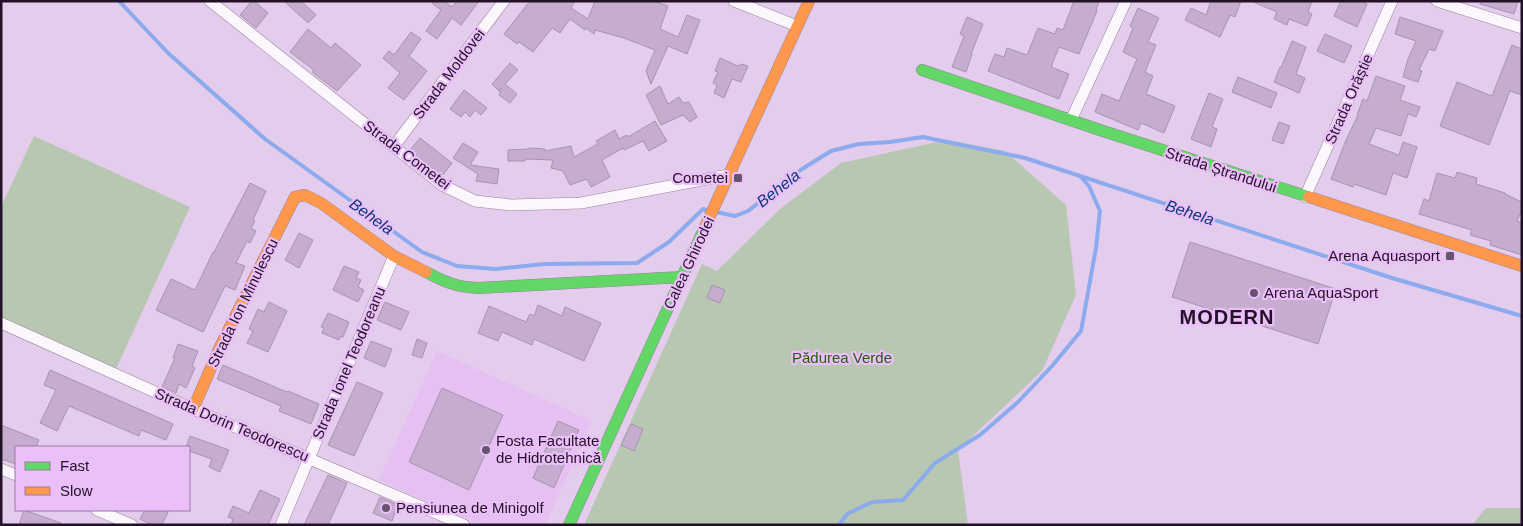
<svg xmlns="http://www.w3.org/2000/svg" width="1523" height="526" viewBox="0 0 1523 526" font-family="Helvetica,sans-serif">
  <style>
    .built { fill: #e6c0f2 }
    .green { fill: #b7c7b2 }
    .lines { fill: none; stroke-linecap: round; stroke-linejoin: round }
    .stream { stroke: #8babee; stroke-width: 4 }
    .building { fill: #c6acce; stroke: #a795ad }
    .street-casing { stroke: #97859d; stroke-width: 12 }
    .fast-casing { stroke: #97859d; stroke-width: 12 }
    .slow-casing { stroke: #97859d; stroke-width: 12 }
    .street { stroke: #fbf7fc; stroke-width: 11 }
    .fast { stroke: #63d668; stroke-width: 11 }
    .slow { stroke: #ff974d; stroke-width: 11 }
    .poi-dot { fill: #66536c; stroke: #ebbff9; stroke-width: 2 }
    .labels { text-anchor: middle; stroke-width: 4.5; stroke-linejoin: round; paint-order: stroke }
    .street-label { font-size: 15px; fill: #221227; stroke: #ebbff9 }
    .poi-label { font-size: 15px; fill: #221227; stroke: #ebbff9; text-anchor: start }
    .park-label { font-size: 15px; fill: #275b0e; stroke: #ebbff9 }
    .water-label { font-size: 16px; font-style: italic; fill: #093978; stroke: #ebbff9 }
    .district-label { font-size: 20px; font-weight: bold; letter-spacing: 1px; fill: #221227; stroke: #ebbff9 }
  </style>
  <rect width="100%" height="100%" fill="#e4ccec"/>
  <path class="built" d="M437,351l155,70 -47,104h-65l-101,-45z"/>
  <g class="green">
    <path d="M34,136l156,71 -74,162 -115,-52v-110z"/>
    <path d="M946,140l59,11 61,54 10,90 -34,76 -84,79 10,75h-384l118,-261 15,7 63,-62 61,-46z"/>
    <path d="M1486,508h36v17h-50z"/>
  </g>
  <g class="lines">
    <g class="stream">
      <path d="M119,1l49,52 97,86 157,113 35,14 38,3 50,-5 92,-1 32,-21 34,-33 3,1"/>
      <path d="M716,212l19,4 13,-5 54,-42 29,-18 28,-7 31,-2 33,-5 102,21 367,120 130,38"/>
      <path d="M839,525l8,-11 25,-12 31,-2 32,-37 45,-28 38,-33 34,-36 29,-35 15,-83 4,-37 -11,-25 -8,-9"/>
    </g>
  </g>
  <g class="building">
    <path d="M252,1h2l14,12 -12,15 -16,-13z"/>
    <path d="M284,1h17l15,14 -8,8z"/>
    <path d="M433,1h11l8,6 5,-6h22l-18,24 -9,-7 -15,21 -11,-8 15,-21 -9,-7z"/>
    <path d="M530,1h45l-4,7 17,11 7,-18h58l15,5 -8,23 18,8 9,-22 13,5 -13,34 -19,-8 -17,38 -5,-13 9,-21 -31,-12 -29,-8 -1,4 -8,-6 -1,2 -15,-11 -10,14 -8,-5 -19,24 -14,-10 -2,2 -13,-10z"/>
    <path d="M1074,1h25l-3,9 1,1 -18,43 -20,-7 -8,20 18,7 -10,25 -71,-28 7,-17 9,3 3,-9 20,7 11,-27 17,6 2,-6 6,2z"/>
    <path d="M1211,1h30l-6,16 -5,-2 -10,22 -35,-17 6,-12 15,7z"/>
    <path d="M1251,1h61l-4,11 4,2 -5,12 -18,-7 -2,6 -13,-6 3,-7z"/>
    <path d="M1341,1h21l5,3 -10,23 -23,-11z"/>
    <path d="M1481,1h37l-4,13 -34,-10z"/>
    <path d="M1138,8l21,10 -11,24 8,3 -11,27 8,4 -7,18 29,12 -11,27 -23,-10 -3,7 -43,-18 7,-18 17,7 18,-42 -14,-7 10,-24 -3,-2z"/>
    <path d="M967,17l16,7 -12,30h1l-6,18 -14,-5 12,-31 -4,-2z"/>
    <path d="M1400,17l43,14 -8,20 -6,-2 -10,21 3,1 -4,11 -15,-5 5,-18 8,-18 -21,-7z"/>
    <path d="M308,29l23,19 4,-5 26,22 -24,26 -25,-19 2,-2 -24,-18z"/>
    <path d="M411,32l10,7 -12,17 18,15 -23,29 -16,-12 12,-15 -17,-15 6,-7 5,4z"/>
    <path d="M1325,34l27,12 -8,17 -27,-12z"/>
    <path d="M1292,41l14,6 -10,27 9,4 -6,15 -25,-11 6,-15 1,1z"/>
    <path d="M1512,45l10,4v46l-12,-4 -21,54 -49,-19 17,-44 35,14z"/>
    <path d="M720,58l18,8 3,-2 7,2 -7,16 -9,-3 -8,19 -10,-5 3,-8 -4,-2 5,-11 -3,-1z"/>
    <path d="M510,63l8,7 -13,14 12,10 -7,9 -11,-8 2,-7 -2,3 -7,-7z"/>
    <path d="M1376,76l29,10 -5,14 20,7 -4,10 -8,-3 -7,22 -25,-8 -7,16 30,11 4,-13 14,5 -10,31 -14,-5 -7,22 -32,-11 -1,3 -22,-8 15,-39 12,-25h-1l6,-16 4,2z"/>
    <path d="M1238,77l39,16 -6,15 -39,-16z"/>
    <path d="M660,86l8,18 11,-7 4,6 6,-1 8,15 -7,5 -7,-7 -22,10 -15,-30z"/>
    <path d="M464,90l23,18 -6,7 -6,-5 -5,7 -5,-5 -4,5 -11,-8z"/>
    <path d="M1209,93l14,6 -11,28 5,2 -6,18 -20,-8z"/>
    <path d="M655,121l12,20 -18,10 -6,-10 -19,9 -1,-2 -21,12 8,17 -19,10 -4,-8 -17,6 -7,-14 -12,-3 2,-8 -28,-1v2h-17v-11l21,-1v-1l16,1v2l26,-5 3,11 24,-13 -2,-3 19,-11 4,9 8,-4 1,2z"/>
    <path d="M1279,122l11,4 -7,18 -11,-4z"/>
    <path d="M420,138l32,25 -10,13 -32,-26z"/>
    <path d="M463,143l15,9 -8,13 29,4 -2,15 -21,-3 2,-7 -25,-16z"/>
    <path d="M1457,172l20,6 -1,6 29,9v1l17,8v8l-5,11 5,2v32l-32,-10 1,-4 -21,-6 2,-5 -53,-16 5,-15 5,2 8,-28 18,5z"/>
    <path d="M250,183l16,8 -13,29 2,1 -4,7 5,3 -6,12 -3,-2 -11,22 9,3 -10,24 -10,-4 -22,46 -47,-22 15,-31 24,11 18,-38h1z"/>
    <path d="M299,233l14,7 -14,28 -14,-8z"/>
    <path d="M1190,242l146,47 -18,55 -146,-47z"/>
    <path d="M344,266l15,6 -3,6 5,2 -3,7 6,3 -6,12 -25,-12z"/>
    <path d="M712,285l13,5 -5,13 -13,-5z"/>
    <path d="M269,302l18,9 -19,41 -21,-9 6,-12 -4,-2 9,-20 6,3z"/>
    <path d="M385,302l24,10 -8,18 -24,-10z"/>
    <path d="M538,305l24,11 3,-9 36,16 -17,38 -50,-22 -2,6 -30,-13 -4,9 -20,-8 11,-27 37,16 4,-8 4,2z"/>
    <path d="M328,313l21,9 -6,15h-3l-1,3 -17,-7 2,-5 -3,-1z"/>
    <path d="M417,339l10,4 -5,15 -10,-3z"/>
    <path d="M371,341l21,8 -7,18 -21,-9z"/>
    <path d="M178,344l20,7 -6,15 3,2 -9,20 -7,-4 -3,9 -14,-6 13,-29h-2z"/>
    <path d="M223,365l64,27 1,-1 31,13 -8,20 -32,-13 2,-5 -64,-27z"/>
    <path d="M50,370l123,54 -7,16 -25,-10 -2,6 -70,-30 -12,25 -17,-8 16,-33 -12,-5z"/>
    <path d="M357,382l26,11 -29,63 -26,-11z"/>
    <path d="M442,388l61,27 -34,75 -60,-28z"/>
    <path d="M558,421l21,9 -25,58 -21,-10z"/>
    <path d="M631,424l12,5 -9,22 -13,-6z"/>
    <path d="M1,425l38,15 -3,7h-20v17l-15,-5z"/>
    <path d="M190,436l39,14 -9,22 -11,-5 3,-8 -23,-8v-4h-3z"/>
    <path d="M328,475l19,8 -19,42h-24z"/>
    <path d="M260,490l20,9 -12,26h-37l2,-6 -5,-2 5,-11 16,7z"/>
    <path d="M380,497l18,8 -6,16 -19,-8z"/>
    <path d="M24,510l37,13v2h-42z"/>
    <path d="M145,510h24l-7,15h-10l-12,-6z"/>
  </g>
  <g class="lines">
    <defs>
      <g id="street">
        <path d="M210,1l232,184 33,16 36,4 70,-2 147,-28"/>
        <path d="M734,1l63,25"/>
        <path d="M1437,1l85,27"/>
        <path d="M1071,120l55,-119"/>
        <path d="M394,146l110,-145"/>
        <path d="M1305,197l87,-196"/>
        <path d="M1,323l192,86 271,116"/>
        <path d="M1,469l15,6"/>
        <path d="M97,510l35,15"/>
        <path d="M281,525l113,-269"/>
      </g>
      <g id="fast">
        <path d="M922,70l181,61 206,66"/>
        <path d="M426,272c19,10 30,15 52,16l204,-11"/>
        <path d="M569,525l135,-296"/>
      </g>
      <g id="slow">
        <path d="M1309,197l213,69"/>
        <path d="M704,229l105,-228"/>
        <path d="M193,409l27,-62 75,-150 10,-2 16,8 73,53 32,16"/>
      </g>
    </defs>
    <use href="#street" class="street-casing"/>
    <use href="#fast" class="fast-casing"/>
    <use href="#slow" class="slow-casing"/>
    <use href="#street" class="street"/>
    <use href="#fast" class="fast"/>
    <use href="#slow" class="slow"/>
  </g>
  <g class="poi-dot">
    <rect x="733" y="173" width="10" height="10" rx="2.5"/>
    <rect x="1445" y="251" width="10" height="10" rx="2.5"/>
    <circle cx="1254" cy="293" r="5"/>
    <circle cx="486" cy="450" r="5"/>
    <circle cx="386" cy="508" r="5"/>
  </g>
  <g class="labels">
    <g class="street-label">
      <text transform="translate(449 74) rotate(-53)" y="5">Strada Moldovei</text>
      <text transform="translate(1349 99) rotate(-66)" y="5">Strada Orăștie</text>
      <text transform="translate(407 155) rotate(37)" y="5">Strada Cometei</text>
      <text transform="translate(1221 170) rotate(18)" y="5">Strada Ștrandului</text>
      <text transform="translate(689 263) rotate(-65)" y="5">Calea Ghirodei</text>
      <text transform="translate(243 303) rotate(-64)" y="5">Strada Ion Minulescu</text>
      <text transform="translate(349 363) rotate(-67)" y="5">Strada Ionel Teodoreanu</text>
      <text transform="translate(232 425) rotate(23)" y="5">Strada Dorin Teodorescu</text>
    </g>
    <g class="poi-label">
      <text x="728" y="183" text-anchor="end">Cometei</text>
      <text x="1440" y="261" text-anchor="end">Arena Aquasport</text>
      <text x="1264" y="298">Arena AquaSport</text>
      <text x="496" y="446">Fosta Facultate<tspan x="496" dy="17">de Hidrotehnică</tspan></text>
      <text x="396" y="513">Pensiunea de Minigolf</text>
    </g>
    <g class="park-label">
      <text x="842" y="363">Pădurea Verde</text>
    </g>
    <g class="water-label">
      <text transform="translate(778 188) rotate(-38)" y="6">Behela</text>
      <text transform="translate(1190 212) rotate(18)" y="6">Behela</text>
      <text transform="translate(372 216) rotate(36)" y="6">Behela</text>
    </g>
    <g class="district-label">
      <text x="1227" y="324">MODERN</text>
    </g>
  </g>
  <rect width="1523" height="526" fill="none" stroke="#221227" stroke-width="5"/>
  <rect x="15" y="446" width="175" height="65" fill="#ebbff9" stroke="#9b7aa5"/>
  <rect x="25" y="462" width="25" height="8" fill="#63d668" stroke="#9b7aa5"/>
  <text x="60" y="471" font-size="15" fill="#221227">Fast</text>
  <rect x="25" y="487" width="25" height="8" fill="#ff974d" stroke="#9b7aa5"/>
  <text x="60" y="496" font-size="15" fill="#221227">Slow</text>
</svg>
